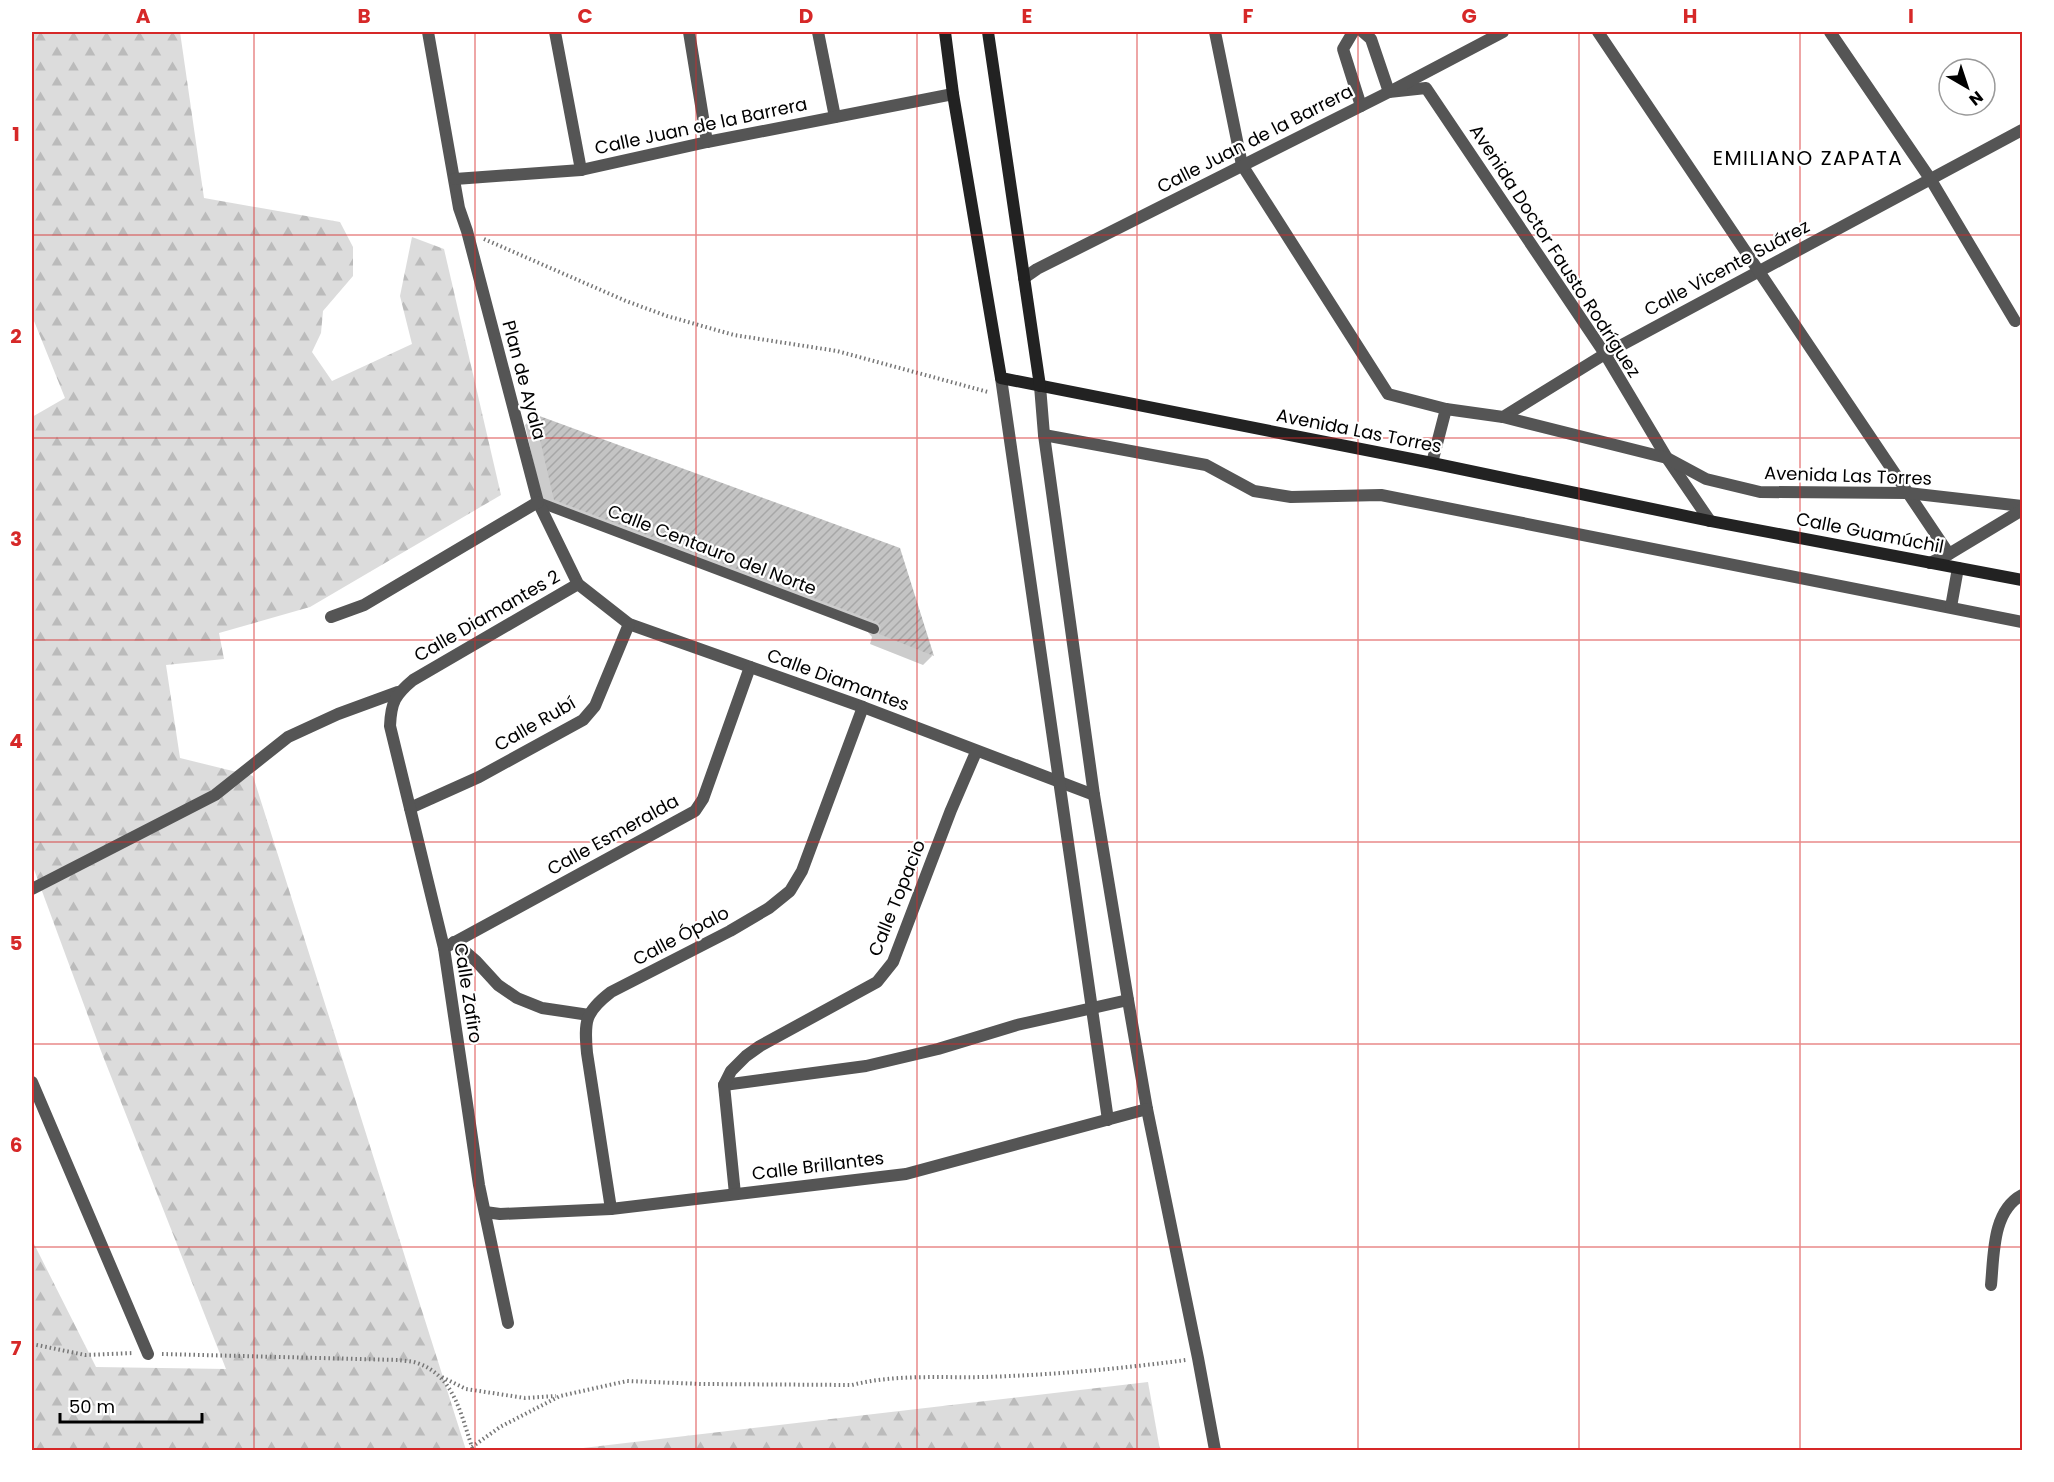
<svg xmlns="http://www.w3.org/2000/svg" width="2054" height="1482" viewBox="0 0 2054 1482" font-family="Poppins,sans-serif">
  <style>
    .forest { fill: url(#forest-firs) }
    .shadow { fill: #0003 }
    .building { fill: url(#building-hatch) }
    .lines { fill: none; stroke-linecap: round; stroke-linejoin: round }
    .path { stroke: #777; stroke-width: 4; stroke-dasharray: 1.5 3; stroke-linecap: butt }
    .lane { stroke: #555; stroke-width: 10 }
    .street { stroke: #555; stroke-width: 12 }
    .secondary { stroke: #222; stroke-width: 12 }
    .grid { fill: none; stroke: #d62828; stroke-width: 1.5; stroke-opacity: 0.55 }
    .labels { text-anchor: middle; stroke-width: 4.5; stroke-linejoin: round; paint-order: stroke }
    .street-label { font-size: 18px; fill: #000; stroke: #fff }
    .neighbourhood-label { font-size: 20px; letter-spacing: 1.5px; fill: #000; stroke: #fff }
    .neatline { fill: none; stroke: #d62828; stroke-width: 2 }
    .grid-label { font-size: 20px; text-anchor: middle; font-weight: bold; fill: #d62828 }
  </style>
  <defs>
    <pattern id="forest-firs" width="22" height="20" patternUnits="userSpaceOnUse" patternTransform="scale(1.5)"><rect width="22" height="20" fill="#dcdcdc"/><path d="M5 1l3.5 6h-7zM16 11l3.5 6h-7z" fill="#bbb"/></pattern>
    <pattern id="building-hatch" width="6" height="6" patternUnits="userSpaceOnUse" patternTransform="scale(1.5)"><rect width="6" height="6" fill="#c4c4c4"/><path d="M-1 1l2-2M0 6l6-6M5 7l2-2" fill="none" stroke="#a7a7a7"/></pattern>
  </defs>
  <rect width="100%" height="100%" fill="#fff"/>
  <g class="forest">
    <path d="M32,32h148l24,166 136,24 13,25v29l-30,35 -2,22 -9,19 20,29 80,-37 -12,-48 12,-59 32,12 57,246 -191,112 -91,26 5,26 -58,6 14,93 73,18 213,674h-434v-210l64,127 130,2 -125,-318 -69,-187v-447l33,-19 -33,-82z"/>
    <path d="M1148,1382l12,68h-594z"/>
  </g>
  <path class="shadow" d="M534,416l365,134 33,106 -9,9 -53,-21 2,-7 -5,-6 -323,-122 -19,-84z"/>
  <path class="building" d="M534,414l366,134 34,108 -55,-22 2,-7 -4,-5 -323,-122z"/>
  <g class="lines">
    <g class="path">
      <path d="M484,239l142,62 41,15 67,19 103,16 151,41"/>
      <path d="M32,1344l53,11 49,-2"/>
      <path d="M162,1354l236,6c6,1 14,1 19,3 37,12 44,52 55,84l28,-20 60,-31 67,-15 75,3 150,1c43,-11 88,-7 132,-8 67,-2 135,-8 202,-17"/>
      <path d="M442,1377l24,12 59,9 31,-2"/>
    </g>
    <path class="lane" d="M538,502l336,127"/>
    <g class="street">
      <path d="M428,32l31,176 8,23 71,271 40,82 51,40 234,83 231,88"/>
      <path d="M555,32l26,138"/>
      <path d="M689,32l18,110"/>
      <path d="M818,32l17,85"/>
      <path d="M1215,32l27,133 146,229 58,15 57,8 102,-63 417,-224"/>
      <path d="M1353,32l-10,17 18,57"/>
      <path d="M1363,32l8,7 18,53 37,-4 179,266 62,104 43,63"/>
      <path d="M1598,32l351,522"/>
      <path d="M1830,32l101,148 84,141"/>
      <path d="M455,179l126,-9 126,-28 246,-48"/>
      <path d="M1024,278l13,-9 352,-177 114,-60"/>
      <path d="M1001,378l107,742"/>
      <path d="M1040,386l4,49 50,360 34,205 19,109 51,249 17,92"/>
      <path d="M1503,417l164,41 39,21 54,13 148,1 114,13"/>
      <path d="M1044,435l162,30 48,26 37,6 90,-2 641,127"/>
      <path d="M1432,463l14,-54"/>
      <path d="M1930,563l19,-9 73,-44"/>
      <path d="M1951,607l7,-39"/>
      <path d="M331,617l33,-12 174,-103"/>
      <path d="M410,808l69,-31 104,-57 12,-14 34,-82"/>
      <path d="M32,889l183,-94 73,-58 50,-23 60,-22"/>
      <path d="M454,942l22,19 22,24 19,13 25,10 47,7"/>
      <path d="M444,948l251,-137 8,-12 47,-132"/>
      <path d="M32,1082l116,272"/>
      <path d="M724,1085l142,-19 72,-17 79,-24 111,-25"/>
      <path d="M735,1194l-11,-109 7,-14 15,-15 14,-10 117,-64 16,-20 58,-152 25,-58"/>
      <path d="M611,1209l-24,-156c-3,-32 -2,-41 24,-61l119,-61 39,-23 21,-17 12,-20 61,-164"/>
      <path d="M485,1212l15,2 111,-5 295,-35 241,-65"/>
      <path d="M1991,1285c3,-30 1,-74 31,-90"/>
      <path d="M508,1323l-29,-138 -35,-237 -54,-222c1,-24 5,-31 23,-46l165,-96"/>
    </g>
    <g class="secondary">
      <path d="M945,32l8,62 48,284 431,85 278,58 312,59"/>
      <path d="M988,32l52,354"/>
    </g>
  </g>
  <path class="grid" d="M254,32v1418M475,32v1418M696,32v1418M917,32v1418M1137,32v1418M1358,32v1418M1579,32v1418M1800,32v1418M32,235h1990M32,438h1990M32,640h1990M32,842h1990M32,1044h1990M32,1247h1990"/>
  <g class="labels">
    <g class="street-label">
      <text transform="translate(701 126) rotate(-12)" y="6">Calle Juan de la Barrera</text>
      <text transform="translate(1255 139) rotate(-27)" y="6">Calle Juan de la Barrera</text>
      <text transform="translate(1555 251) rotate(57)" y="6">Avenida Doctor Fausto Rodríguez</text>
      <text transform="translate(1727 268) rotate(-28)" y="6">Calle Vicente Suárez</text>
      <text transform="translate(524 380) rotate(75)" y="6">Plan de Ayala</text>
      <text transform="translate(1359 431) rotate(11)" y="6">Avenida Las Torres</text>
      <text transform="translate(1848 476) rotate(2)" y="6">Avenida Las Torres</text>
      <text transform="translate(1870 533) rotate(11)" y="6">Calle Guamúchil</text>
      <text transform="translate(712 550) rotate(21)" y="6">Calle Centauro del Norte</text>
      <text transform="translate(487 616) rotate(-30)" y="6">Calle Diamantes 2</text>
      <text transform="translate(838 680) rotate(20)" y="6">Calle Diamantes</text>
      <text transform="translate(535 724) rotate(-30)" y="6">Calle Rubí</text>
      <text transform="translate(613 835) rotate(-29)" y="6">Calle Esmeralda</text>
      <text transform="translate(897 898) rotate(-68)" y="6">Calle Topacio</text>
      <text transform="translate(681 936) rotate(-28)" y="6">Calle Ópalo</text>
      <text transform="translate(468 993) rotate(81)" y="6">Calle Zafiro</text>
      <text transform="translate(818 1166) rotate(-7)" y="6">Calle Brillantes</text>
    </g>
    <g class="neighbourhood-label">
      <text x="1808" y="165">EMILIANO ZAPATA</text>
    </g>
  </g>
  <rect width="2054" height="1482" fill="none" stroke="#ffffff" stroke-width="66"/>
  <g transform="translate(1967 87) rotate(141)"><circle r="28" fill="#ffffff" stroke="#999999" stroke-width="1.5"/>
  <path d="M0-4.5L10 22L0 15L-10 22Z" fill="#000000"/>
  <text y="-9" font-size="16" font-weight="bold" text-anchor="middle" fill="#000000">N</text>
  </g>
  <path d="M60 1413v9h142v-9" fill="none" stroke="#000000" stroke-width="3"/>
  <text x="69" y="1413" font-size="18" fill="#000000" stroke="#ffffff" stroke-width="4.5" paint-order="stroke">50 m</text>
  <rect x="33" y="33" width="1988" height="1416" class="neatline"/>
  <g class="grid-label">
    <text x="143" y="23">A</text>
    <text x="364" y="23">B</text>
    <text x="585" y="23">C</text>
    <text x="806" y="23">D</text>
    <text x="1027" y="23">E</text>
    <text x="1248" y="23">F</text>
    <text x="1469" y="23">G</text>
    <text x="1690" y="23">H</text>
    <text x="1911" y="23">I</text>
    <text x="16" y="141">1</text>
    <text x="16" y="343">2</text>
    <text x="16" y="546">3</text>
    <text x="16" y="748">4</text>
    <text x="16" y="950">5</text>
    <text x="16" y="1152">6</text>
    <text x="16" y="1355">7</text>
  </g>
</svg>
